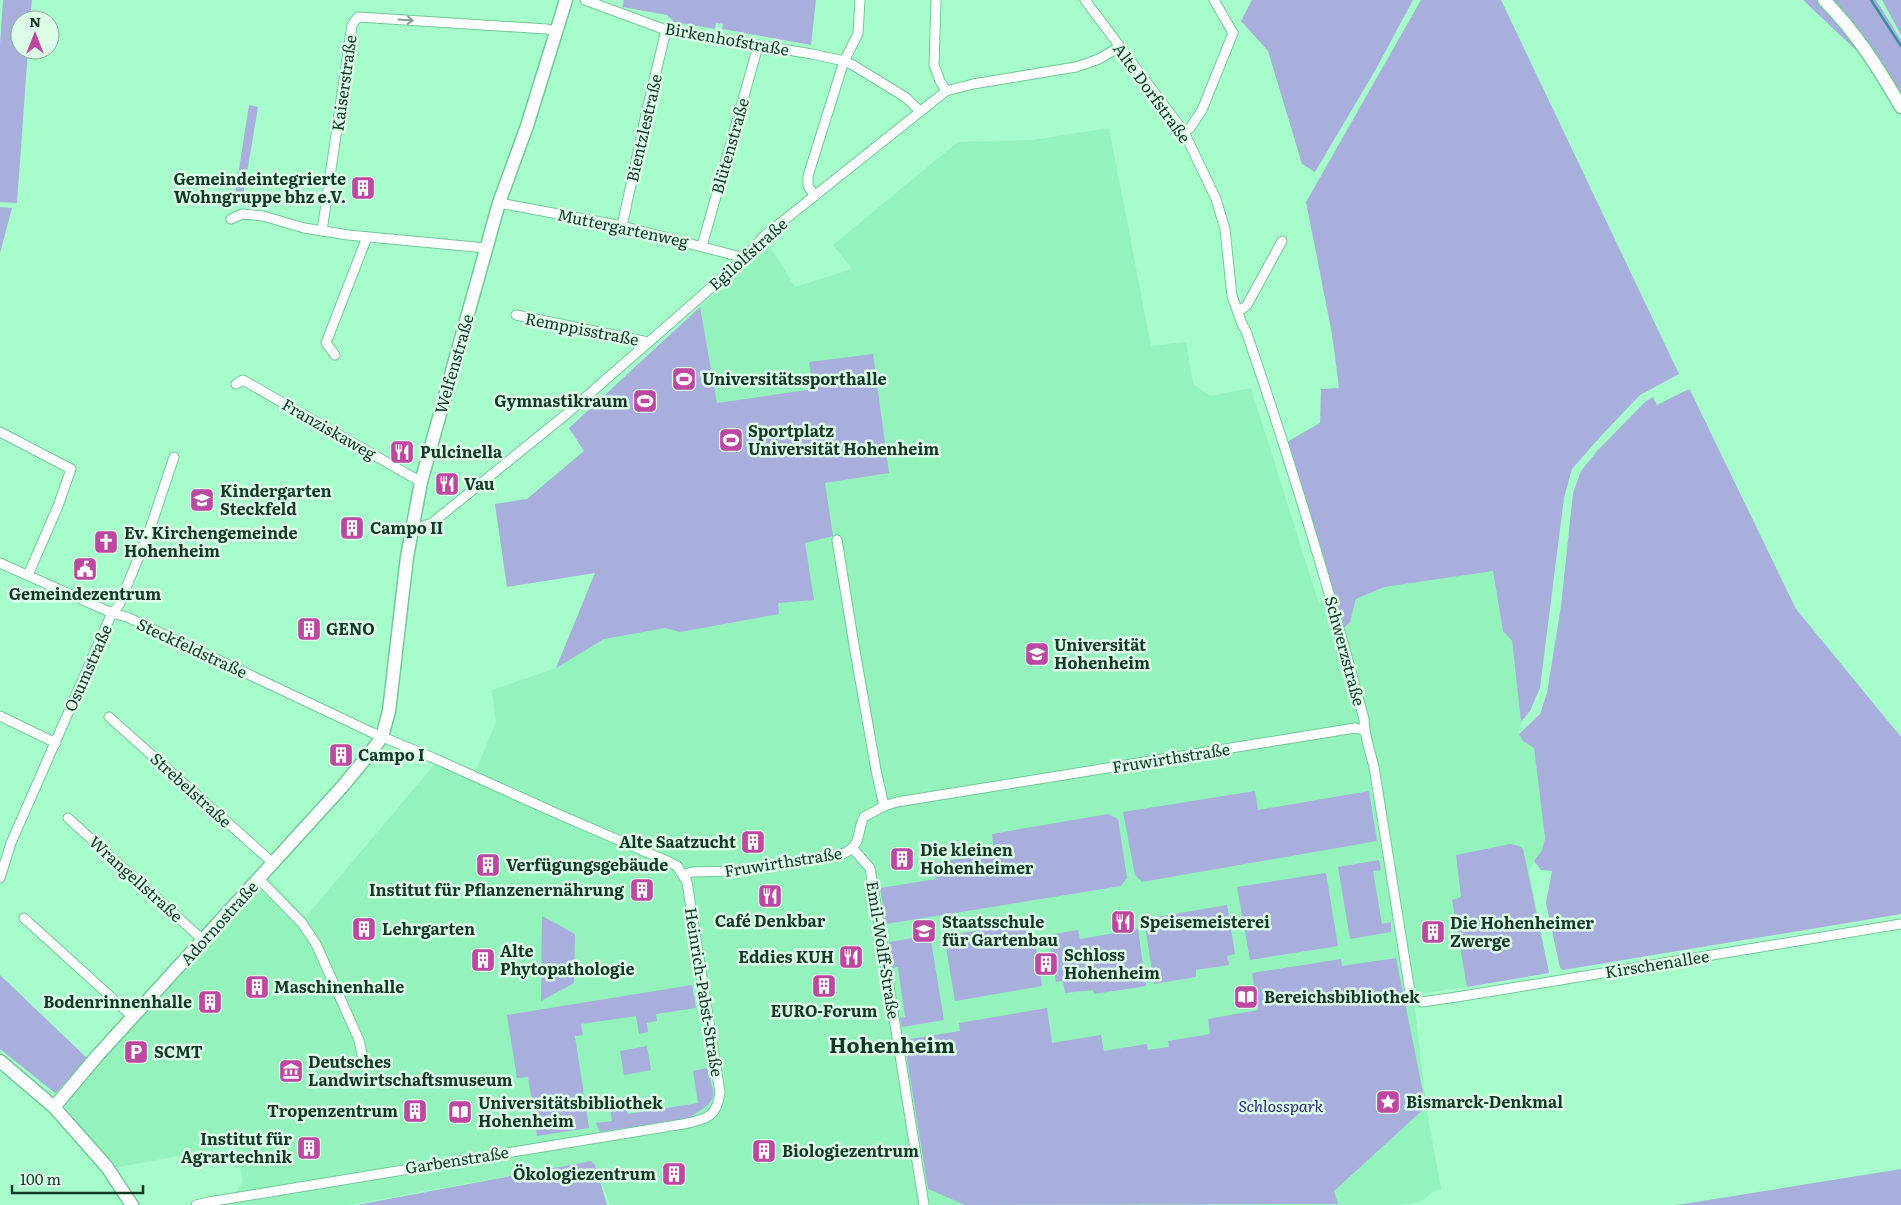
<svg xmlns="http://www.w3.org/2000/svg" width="1901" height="1205" viewBox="0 0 1901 1205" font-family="Literata,serif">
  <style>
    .built { fill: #94f2bd }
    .green { fill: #a9afdd }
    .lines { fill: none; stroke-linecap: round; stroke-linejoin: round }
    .stream { stroke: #3a8d9b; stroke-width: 2.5 }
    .street-casing { stroke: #73c899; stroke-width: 11 }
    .secondary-casing { stroke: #73c899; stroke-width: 15 }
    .street { stroke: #fff; stroke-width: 9 }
    .secondary { stroke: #fff; stroke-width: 12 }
    .oneway { stroke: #8a9c92 }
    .labels { text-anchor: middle; stroke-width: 5; stroke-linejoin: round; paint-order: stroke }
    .street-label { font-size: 16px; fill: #143825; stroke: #dcfce8 }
    .poi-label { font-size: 16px; font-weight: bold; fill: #143825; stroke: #dcfce8; text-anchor: start }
    .park-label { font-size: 16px; font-style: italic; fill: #2a2778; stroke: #dcfce8 }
    .district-label { font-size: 21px; font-weight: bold; fill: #143825; stroke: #dcfce8 }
  </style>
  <rect width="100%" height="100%" fill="#a6fcca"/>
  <path class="built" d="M1109,128l42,218 35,-4 7,42 17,12 41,-8 68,216 35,-20 137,-26 12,73 9,10 9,81 -2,12 4,7 11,7 11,90 -3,12 -13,20 20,103 -129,21 -6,5 12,108 15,82 -7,2 -13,11 -22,3h-789l-15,-40 -4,-4 -243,44h-116v-7l11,-16 -7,-35 -25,3 -98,18 -52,-67 206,-225 39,41 132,-157 38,10 20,-48 -4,-32 64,-22 39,-95 -88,14 -12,-83 32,-5 57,-48 116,-144 69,-62 26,42 57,-18 -19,-24 125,-103 75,-2z"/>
  <g class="green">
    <path d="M3,0h29l-2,20h-10v30h8l-11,153 -17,-1v-159z"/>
    <path d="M622,0h194l-5,45 -89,-16 1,-5 -7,-1 -1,6 -41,-7 -7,-7 -45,-8 2,-6z"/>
    <path d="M1252,0h161l-37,69 -61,103 -13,-8 -34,-113 -27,-30z"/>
    <path d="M1421,0h80l178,374 -39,21 -39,41 -29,33 -8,29 -24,190 -10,23 -9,11 -9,-81 -9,-10 -10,-60 -109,16 -28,12 -6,23 -6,6 -57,-186 33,-19 1,-34 18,-1 -7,-54 -26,-132z"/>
    <path d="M1803,0h73l25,40v58l-41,-44z"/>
    <path d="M1882,0h19v35z"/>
    <path d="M249,105l9,2 -16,95 -8,-1z"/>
    <path d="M0,207l12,1 -12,45z"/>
    <path d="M700,307l17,96 96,-14 -4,-27 64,-8 16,119 -64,10 8,53 -28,7 9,57 -36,3 1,11 -99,18 -15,-4 -61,11 -48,29 39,-95 -88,14 -12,-83 32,-5 57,-48 -15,-23z"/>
    <path d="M1687,390h3l106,219 105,128v177l-338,56 -3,-2 -14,-65 6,-32 -11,-1 -7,-9 8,-11 3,-12 -11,-90 -11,-7 -4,-7 21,-20 7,-21 14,-87 12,-113 8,-22 16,-20 48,-49 8,-5 4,8z"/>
    <path d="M1255,791l3,19 111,-19 8,50 -235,41 -7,-7 -12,-63z"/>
    <path d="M1108,814l10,5 9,59 -6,8 -235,38 -6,-36 56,-9 -3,-16 61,-10 -2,-19z"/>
    <path d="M1510,844l9,2 4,3 26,124 -82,14 -15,-87 9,-3 -5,-42z"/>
    <path d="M1379,860l2,10 -8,1 9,53 9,-2v10l-41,7 -12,-72z"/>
    <path d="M1326,873l12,73 -88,14 -13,-73z"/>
    <path d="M1227,905l8,49 -8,2 2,9 -33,5v7l-42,7 -10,-65z"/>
    <path d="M542,916l33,18 -1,49 -33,18z"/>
    <path d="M1032,922l10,64 -87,15 -11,-65z"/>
    <path d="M1138,929l8,57 -52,8 -1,-4 -28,3 -2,-12 -7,1 -8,-47 30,-5 2,9z"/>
    <path d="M930,935l14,85 -42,7 -2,-9 5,-1 -7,-50 -5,1 -4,-26z"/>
    <path d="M1396,958l30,149 -92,84 4,13 -373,1 -37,-16 -24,-149 56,-9 -1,-8 88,-15 5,35 49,-8 3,16 43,-7 1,6 21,-3 -1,-6 42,-7 -2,-15 50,-9 -6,-37 89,-14 1,7z"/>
    <path d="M0,975l89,85 -34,33 -55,-44z"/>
    <path d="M692,985l4,23 -40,6 1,7 -10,2 1,9 -9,2 -3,-18 -55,8 2,11 -8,1 14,92 -52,8 -9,-59 -11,1 -10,-63z"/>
    <path d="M647,1046l4,24 -27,5 -4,-24z"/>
    <path d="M707,1068l6,22v7l-4,7 -7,5 -13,9 -89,14 -4,-9 16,-2 -3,-19 16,-2 3,14 70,-11 -5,-32z"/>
    <path d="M591,1161l4,4 12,40h-250z"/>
    <path d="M1901,1169v36h-226l15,-2z"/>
  </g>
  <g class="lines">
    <path class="stream" d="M1871,0l30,46"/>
    <defs>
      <g id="street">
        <path d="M585,0l81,30 146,24 32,7 9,4 52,32 15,14"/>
        <path d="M936,0l-2,65 6,16 6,10"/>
        <path d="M1085,0l99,132 32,67 9,30 7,67 10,28 4,7c44,128 83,257 118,388 0,16 6,32 10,48l36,225 3,7 9,3 41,-6 438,-72"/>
        <path d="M1184,132l6,-4 12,-18 31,-77 -19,-33"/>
        <path d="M815,196l-7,-10v-10l36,-115 14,-27 2,-34"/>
        <path d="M499,203l123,23 123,32"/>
        <path d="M231,219l11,-5 21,2 41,12 44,7 138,13"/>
        <path d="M622,226l25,-116 19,-80"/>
        <path d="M322,231l30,-206 6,-8 189,12 10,3"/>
        <path d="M702,246l56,-200"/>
        <path d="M1238,312l9,-7 35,-64"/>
        <path d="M516,315l132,27"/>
        <path d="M335,355l-9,-12 41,-106"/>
        <path d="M236,384l7,-4 178,102"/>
        <path d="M0,432l71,37 -13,37 -30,69"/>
        <path d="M412,526l8,1 12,-4 132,-107 181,-158 18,-21 183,-146 27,-7 103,-17 23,-8 20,-12"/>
        <path d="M837,540l18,111 21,119 8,36"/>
        <path d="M0,563l112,50 15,4 246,116 65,27 120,54 109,47 10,5 10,16 33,210c-3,26 -14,27 -37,32l-474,78 -13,3"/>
        <path d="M0,716l56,27"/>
        <path d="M109,717l164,146"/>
        <path d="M68,818l135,122"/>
        <path d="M853,849l17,19 54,337"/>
        <path d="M684,875l8,-3 45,-1 108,-18c18,-11 11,-20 19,-36l20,-11 13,-4 458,-74 8,2"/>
        <path d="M0,878l11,-35 101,-230 7,-8 30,-73 25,-75"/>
        <path d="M259,879l43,44 14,21 43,96 5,24 2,2"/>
        <path d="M24,918l109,99"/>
      </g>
      <g id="secondary">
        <path d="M1824,0c32,32 55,69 77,107"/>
        <path d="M0,1061l54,46 53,60 25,38"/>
        <path d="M54,1107l44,-52 244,-268 28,-34 12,-16 7,-26 18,-154 14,-75 78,-279 28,-77 39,-126"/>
      </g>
    </defs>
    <use href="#street" class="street-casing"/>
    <use href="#secondary" class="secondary-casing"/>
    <use href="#street" class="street"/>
    <use href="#secondary" class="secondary"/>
  </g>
  <defs><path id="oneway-shaft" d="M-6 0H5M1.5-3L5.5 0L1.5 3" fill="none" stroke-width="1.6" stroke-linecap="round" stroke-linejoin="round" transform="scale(1.25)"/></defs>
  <use class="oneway" href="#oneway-shaft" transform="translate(406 20) rotate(4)"/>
  <defs>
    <symbol id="building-square" viewBox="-11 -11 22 22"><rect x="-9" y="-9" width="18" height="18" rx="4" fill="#bd48a1" stroke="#dcfce8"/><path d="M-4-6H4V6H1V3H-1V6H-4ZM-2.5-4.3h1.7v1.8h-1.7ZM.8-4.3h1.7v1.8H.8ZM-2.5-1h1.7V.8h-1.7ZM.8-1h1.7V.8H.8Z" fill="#fff"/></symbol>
    <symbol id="stadium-square" viewBox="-11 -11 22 22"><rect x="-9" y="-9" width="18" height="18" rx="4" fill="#bd48a1" stroke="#dcfce8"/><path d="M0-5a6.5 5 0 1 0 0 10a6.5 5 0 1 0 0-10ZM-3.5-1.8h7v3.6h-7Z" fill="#fff"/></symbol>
    <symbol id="restaurant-square" viewBox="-11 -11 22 22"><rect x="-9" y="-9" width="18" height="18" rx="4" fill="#bd48a1" stroke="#dcfce8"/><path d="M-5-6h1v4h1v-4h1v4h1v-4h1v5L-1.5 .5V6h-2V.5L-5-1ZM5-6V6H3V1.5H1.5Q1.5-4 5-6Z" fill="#fff"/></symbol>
    <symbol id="school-square" viewBox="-11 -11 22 22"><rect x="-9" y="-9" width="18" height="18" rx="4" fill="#bd48a1" stroke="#dcfce8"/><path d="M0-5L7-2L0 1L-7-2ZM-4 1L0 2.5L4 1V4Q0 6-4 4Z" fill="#fff"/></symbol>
    <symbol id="church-square" viewBox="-11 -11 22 22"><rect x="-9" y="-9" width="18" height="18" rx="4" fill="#bd48a1" stroke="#dcfce8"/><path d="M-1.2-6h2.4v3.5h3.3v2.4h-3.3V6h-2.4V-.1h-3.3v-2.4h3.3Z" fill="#fff"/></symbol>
    <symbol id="civic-square" viewBox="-11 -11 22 22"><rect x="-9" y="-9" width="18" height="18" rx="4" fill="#bd48a1" stroke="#dcfce8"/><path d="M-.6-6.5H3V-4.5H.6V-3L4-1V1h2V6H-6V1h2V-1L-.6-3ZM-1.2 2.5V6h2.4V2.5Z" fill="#fff"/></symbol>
    <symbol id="university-square" viewBox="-11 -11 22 22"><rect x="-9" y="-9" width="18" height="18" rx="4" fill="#bd48a1" stroke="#dcfce8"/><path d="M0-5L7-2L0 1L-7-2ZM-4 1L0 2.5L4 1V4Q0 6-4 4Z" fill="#fff"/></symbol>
    <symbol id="library-square" viewBox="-11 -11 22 22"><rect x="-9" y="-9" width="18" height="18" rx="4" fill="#bd48a1" stroke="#dcfce8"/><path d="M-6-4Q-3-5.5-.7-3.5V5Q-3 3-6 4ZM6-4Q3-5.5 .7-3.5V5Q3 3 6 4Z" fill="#fff"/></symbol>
    <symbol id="parking-square" viewBox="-11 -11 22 22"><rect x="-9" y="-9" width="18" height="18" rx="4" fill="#bd48a1" stroke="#dcfce8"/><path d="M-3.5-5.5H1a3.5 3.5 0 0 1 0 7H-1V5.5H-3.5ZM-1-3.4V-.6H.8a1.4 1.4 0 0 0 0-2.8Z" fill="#fff"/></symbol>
    <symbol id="museum-square" viewBox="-11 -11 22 22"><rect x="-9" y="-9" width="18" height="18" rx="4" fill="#bd48a1" stroke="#dcfce8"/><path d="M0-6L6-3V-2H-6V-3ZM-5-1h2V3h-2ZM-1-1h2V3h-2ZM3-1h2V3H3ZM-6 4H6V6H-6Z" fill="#fff"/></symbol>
    <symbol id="sight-square" viewBox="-11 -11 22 22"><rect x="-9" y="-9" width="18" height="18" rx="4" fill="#bd48a1" stroke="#dcfce8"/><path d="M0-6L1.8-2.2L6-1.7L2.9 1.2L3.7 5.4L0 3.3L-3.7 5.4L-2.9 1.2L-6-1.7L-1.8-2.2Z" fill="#fff"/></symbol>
  </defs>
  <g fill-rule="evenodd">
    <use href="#building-square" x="349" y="174" width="28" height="28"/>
    <use href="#stadium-square" x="670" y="365" width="28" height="28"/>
    <use href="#stadium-square" x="631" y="387" width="28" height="28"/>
    <use href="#stadium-square" x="717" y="426" width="28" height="28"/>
    <use href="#restaurant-square" x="388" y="438" width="28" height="28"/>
    <use href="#restaurant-square" x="433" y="470" width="28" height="28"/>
    <use href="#school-square" x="188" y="486" width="28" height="28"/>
    <use href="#building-square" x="338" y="514" width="28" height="28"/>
    <use href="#church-square" x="92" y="528" width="28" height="28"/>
    <use href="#civic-square" x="71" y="555" width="28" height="28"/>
    <use href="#building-square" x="295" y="615" width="28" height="28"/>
    <use href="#university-square" x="1023" y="640" width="28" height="28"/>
    <use href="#building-square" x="327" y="741" width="28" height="28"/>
    <use href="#building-square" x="739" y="828" width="28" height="28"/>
    <use href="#building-square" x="888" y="845" width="28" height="28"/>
    <use href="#building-square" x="474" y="851" width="28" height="28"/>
    <use href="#building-square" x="628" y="876" width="28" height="28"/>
    <use href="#restaurant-square" x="756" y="882" width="28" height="28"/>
    <use href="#restaurant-square" x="1109" y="908" width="28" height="28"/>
    <use href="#building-square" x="350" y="915" width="28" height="28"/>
    <use href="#university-square" x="910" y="917" width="28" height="28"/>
    <use href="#building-square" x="1419" y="918" width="28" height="28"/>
    <use href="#restaurant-square" x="837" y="943" width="28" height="28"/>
    <use href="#building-square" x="469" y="946" width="28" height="28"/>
    <use href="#building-square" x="1032" y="950" width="28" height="28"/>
    <use href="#building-square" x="810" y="972" width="28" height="28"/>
    <use href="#building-square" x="243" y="973" width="28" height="28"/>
    <use href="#library-square" x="1232" y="983" width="28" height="28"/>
    <use href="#building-square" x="196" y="988" width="28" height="28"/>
    <use href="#parking-square" x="122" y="1038" width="28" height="28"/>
    <use href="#museum-square" x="277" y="1057" width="28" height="28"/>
    <use href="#sight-square" x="1374" y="1088" width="28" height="28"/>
    <use href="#building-square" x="401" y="1097" width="28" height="28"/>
    <use href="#library-square" x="446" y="1098" width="28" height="28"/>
    <use href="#building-square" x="295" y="1134" width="28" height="28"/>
    <use href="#building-square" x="750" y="1137" width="28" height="28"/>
    <use href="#building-square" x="660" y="1160" width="28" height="28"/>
  </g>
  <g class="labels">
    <g class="street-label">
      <text transform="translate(727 39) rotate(10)" y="6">Birkenhofstraße</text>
      <text transform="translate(344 83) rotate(-82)" y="6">Kaiserstraße</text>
      <text transform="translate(1152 93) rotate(54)" y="6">Alte Dorfstraße</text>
      <text transform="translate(644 128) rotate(-77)" y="6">Bientzlestraße</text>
      <text transform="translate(730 146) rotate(-74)" y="6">Blütenstraße</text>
      <text transform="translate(623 228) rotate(12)" y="6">Muttergartenweg</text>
      <text transform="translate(748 254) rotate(-42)" y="6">Egilolfstraße</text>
      <text transform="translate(582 329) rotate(11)" y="6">Remppisstraße</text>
      <text transform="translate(454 364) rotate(-74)" y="6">Welfenstraße</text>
      <text transform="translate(329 429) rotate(30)" y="6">Franziskaweg</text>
      <text transform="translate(192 648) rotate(25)" y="6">Steckfeldstraße</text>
      <text transform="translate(1345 651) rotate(75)" y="6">Schwerzstraße</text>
      <text transform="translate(88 668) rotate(-66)" y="6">Osumstraße</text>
      <text transform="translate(1171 758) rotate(-9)" y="6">Fruwirthstraße</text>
      <text transform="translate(191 790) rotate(42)" y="6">Strebelstraße</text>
      <text transform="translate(783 862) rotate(-9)" y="6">Fruwirthstraße</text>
      <text transform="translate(136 879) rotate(42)" y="6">Wrangellstraße</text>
      <text transform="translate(219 923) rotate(-48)" y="6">Adornostraße</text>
      <text transform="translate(883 950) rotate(81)" y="6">Emil-Wolff-Straße</text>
      <text transform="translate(1657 964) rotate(-9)" y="6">Kirschenallee</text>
      <text transform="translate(704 992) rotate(81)" y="6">Heinrich-Pabst-Straße</text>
      <text transform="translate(457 1160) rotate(-9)" y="6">Garbenstraße</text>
    </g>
    <g class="poi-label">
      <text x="346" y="185" text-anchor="end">Gemeindeintegrierte<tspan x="346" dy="18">Wohngruppe bhz e.V.</tspan></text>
      <text x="702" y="385">Universitätssporthalle</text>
      <text x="628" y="407" text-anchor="end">Gymnastikraum</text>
      <text x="748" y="437">Sportplatz<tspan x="748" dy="18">Universität Hohenheim</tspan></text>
      <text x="420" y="458">Pulcinella</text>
      <text x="464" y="490">Vau</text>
      <text x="220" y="497">Kindergarten<tspan x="220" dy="18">Steckfeld</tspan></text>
      <text x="370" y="534">Campo II</text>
      <text x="124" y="539">Ev. Kirchengemeinde<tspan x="124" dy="18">Hohenheim</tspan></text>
      <text x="85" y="600" text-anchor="middle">Gemeindezentrum</text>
      <text x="326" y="635">GENO</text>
      <text x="1054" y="651">Universität<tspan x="1054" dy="18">Hohenheim</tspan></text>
      <text x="358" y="761">Campo I</text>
      <text x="736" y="848" text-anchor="end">Alte Saatzucht</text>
      <text x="920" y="856">Die kleinen<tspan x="920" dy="18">Hohenheimer</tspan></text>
      <text x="506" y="871">Verfügungsgebäude</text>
      <text x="624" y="896" text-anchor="end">Institut für Pflanzenernährung</text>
      <text x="770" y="927" text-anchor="middle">Café Denkbar</text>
      <text x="942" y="928">Staatsschule<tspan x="942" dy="18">für Gartenbau</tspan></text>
      <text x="1140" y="928">Speisemeisterei</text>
      <text x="1450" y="929">Die Hohenheimer<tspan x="1450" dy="18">Zwerge</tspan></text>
      <text x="382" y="935">Lehrgarten</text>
      <text x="500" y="957">Alte<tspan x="500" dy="18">Phytopathologie</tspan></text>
      <text x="1064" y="961">Schloss<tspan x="1064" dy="18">Hohenheim</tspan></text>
      <text x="834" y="963" text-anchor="end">Eddies KUH</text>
      <text x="274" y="993">Maschinenhalle</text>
      <text x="1264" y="1003">Bereichsbibliothek</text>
      <text x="192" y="1008" text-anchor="end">Bodenrinnenhalle</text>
      <text x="824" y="1017" text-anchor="middle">EURO-Forum</text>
      <text x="154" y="1058">SCMT</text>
      <text x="308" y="1068">Deutsches<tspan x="308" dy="18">Landwirtschaftsmuseum</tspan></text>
      <text x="1406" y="1108">Bismarck-Denkmal</text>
      <text x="478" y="1109">Universitätsbibliothek<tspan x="478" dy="18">Hohenheim</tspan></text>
      <text x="398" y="1117" text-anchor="end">Tropenzentrum</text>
      <text x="292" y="1145" text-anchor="end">Institut für<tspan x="292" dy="18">Agrartechnik</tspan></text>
      <text x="782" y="1157">Biologiezentrum</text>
      <text x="656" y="1180" text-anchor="end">Ökologiezentrum</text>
    </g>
    <g class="park-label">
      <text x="1281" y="1112">Schlosspark</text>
    </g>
    <g class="district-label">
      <text x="892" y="1053">Hohenheim</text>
    </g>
  </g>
  <g transform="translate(35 35)"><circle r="24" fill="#dcfce8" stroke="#8cae9a"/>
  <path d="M0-4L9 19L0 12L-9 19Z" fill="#bd48a1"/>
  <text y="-8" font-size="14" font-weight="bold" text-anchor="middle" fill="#143825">N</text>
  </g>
  <path d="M12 1185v8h131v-8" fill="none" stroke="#143825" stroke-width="2.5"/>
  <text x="20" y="1185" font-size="15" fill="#143825" stroke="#dcfce8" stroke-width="4" paint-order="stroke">100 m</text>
</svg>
